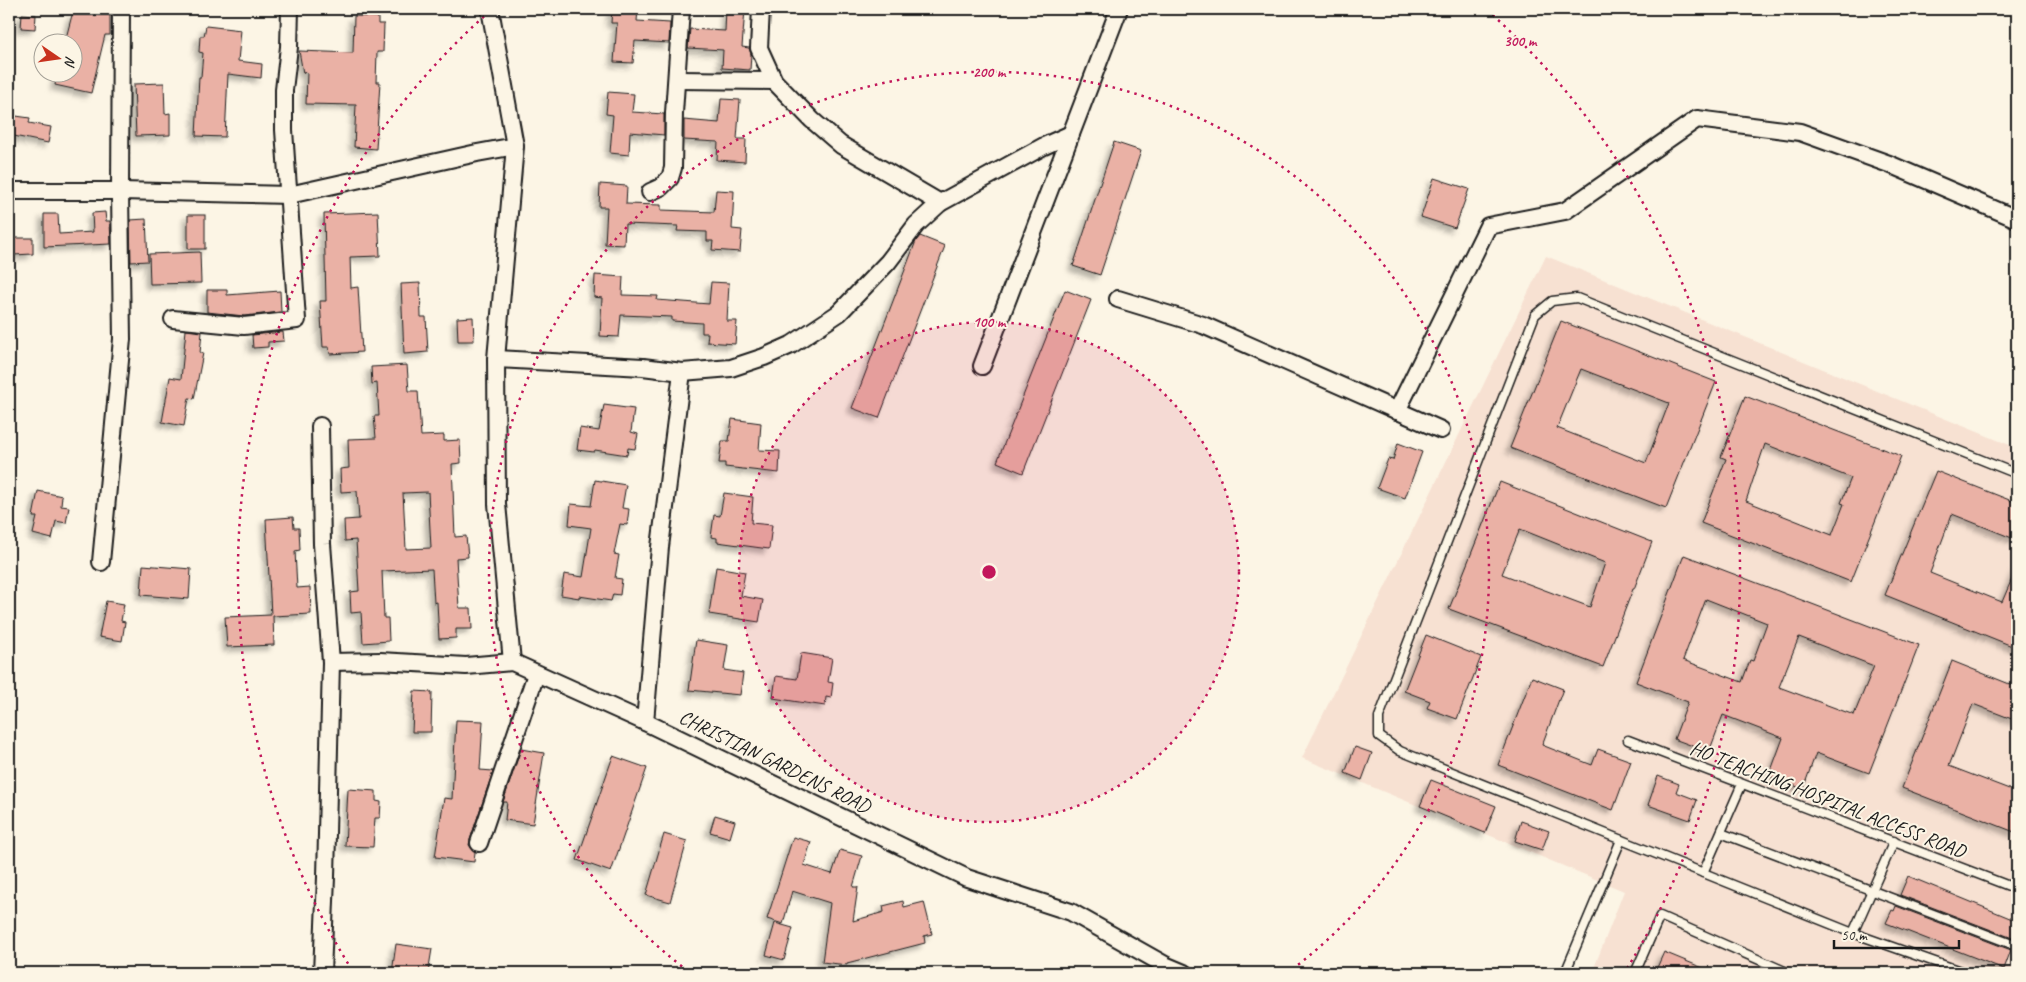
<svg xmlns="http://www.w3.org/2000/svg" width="2026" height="982" viewBox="0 0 2026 982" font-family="Caveat,sans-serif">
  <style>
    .built { fill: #f7e1d2 }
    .building { fill: #eab1a5; stroke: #1c1c1c; fill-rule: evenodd; filter: url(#shadow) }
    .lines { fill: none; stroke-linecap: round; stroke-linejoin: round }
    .service-casing { stroke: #1c1c1c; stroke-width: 11 }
    .minor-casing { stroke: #1c1c1c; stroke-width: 20 }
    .service { stroke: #fcf5e5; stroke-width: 8 }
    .minor { stroke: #fcf5e5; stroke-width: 16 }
    .ring { fill: none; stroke: #c2185b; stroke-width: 2.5; stroke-dasharray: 2.5 5 }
    .labels { text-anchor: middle; stroke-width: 4; stroke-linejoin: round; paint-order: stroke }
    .street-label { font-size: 20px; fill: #1c1c1c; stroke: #fcf5e5 }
    .centre { fill: #c2185b; stroke: #fcf5e5; stroke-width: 2.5 }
    .ring-label { font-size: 15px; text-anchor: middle; font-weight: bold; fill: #c2185b; stroke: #fcf5e5; stroke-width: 4; stroke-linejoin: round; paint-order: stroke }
  </style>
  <defs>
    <filter id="shadow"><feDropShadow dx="-4.5" dy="4.5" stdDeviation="2.5" flood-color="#0004"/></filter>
  </defs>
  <rect width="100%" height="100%" fill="#fcf5e5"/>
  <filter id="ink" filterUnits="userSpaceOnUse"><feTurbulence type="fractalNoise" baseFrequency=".02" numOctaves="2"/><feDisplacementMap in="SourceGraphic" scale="10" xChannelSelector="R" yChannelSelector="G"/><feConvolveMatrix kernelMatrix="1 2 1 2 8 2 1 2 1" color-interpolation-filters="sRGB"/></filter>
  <g filter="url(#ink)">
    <path class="built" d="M1546,256l471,192v525h-425l32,-82 -322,-133z"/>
    <g class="building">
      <path d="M612,9h26l-1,12 33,2 -1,20 -34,-2 -2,22 -19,-1 3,-39h-6z"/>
      <path d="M726,9h19l-3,38 7,1 2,6 -1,16 -28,-2 1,-18 -35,-2 2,-19 35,2z"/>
      <path d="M22,14l14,1 -1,14 -14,-1z"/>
      <path d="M72,15h38v20h-5l-14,58 -36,-8 3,-13h14v-30h-7z"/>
      <path d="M354,16l24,1v7h6l-1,28h-6l-1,30h4l-4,67 -22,-2 2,-42 -50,-1 1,-32 -4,1 -4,-22 54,2z"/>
      <path d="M206,26l35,4 -3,31 24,3 -1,14 -33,-4 -3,63 -29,-1 3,-59h2l2,-24 -4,-1 1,-16h4z"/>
      <path d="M164,83l1,31 5,-1v22l-34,1 -2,-52z"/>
      <path d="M608,92l26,2 -2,18 32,2v21l-34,-3 -1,23 -19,-2 3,-38 -7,-1z"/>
      <path d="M721,99l19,1 -3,39h9l-1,23 -28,-2 1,-18 -34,-2v-20l35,3z"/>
      <path d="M9,115l21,3 -1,5 22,4 -3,16 -39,-8z"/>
      <path d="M1114,142l27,9 -41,124 -27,-9z"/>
      <path d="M1434,178l35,11 -14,39 -34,-11z"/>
      <path d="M600,184l27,2 -1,18 35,1v5l53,2 2,-22 18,1 -2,38 10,1 -2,22 -28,-2 1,-9h-6v-9l-30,-1 1,-5 -53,-2 -1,21 -19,-1 2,-37h-8z"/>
      <path d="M105,212l1,9h4l1,23 -67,3v-33h14l1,20 34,-2 -1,-19z"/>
      <path d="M378,212l2,44 -30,1 1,31 7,-1 4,65 -32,2 -1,-7h-6l-3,-46h6l-2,-87z"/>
      <rect x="188" y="215" width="17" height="34"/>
      <path d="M146,219l2,42 -17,1 -1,-42z"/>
      <path d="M920,236l25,10 -66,172 -27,-10 64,-167z"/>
      <path d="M12,238h21v16l-20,1z"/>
      <path d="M200,252l1,31 -51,1 -1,-30z"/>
      <path d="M595,275l28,2 -1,18 36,1 -1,4 52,4 2,-22 18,1 -2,38h10l-2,23 -28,-2 1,-9h-6v-10l-30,-2v-4l-51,-2 -2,22 -19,-1 2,-38 -8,-1z"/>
      <path d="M420,283l1,34h5l2,35 -24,2 -3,-70z"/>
      <path d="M207,290h20v5l53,-4 1,21 -37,4 -37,-4z"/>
      <path d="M1065,290l26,10 -68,173 -26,-11z"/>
      <path d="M473,317l1,24h-16l-1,-23z"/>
      <path d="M1561,321l155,61 -50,126 -156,-60zM1581,369l88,34 -23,60 -89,-35z"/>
      <path d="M186,330l16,2 -2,21h3l-9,46 -5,-1 -5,28 -22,-4 8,-45 11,2z"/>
      <path d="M283,332l1,9 -16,1v5l-15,1 -1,-13z"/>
      <path d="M407,365l2,26h9l3,45 23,-1v6l16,-1 1,23 -9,1 3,73 11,-1 2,21 -12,1 3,50h12l1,21h-16v9l-17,1 -2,-37 -3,1 -2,-34 -50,2 2,47h4l1,23 -26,2 -2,-31 -10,1 -1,-21 9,-1 -3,-51 -11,1 -1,-21 15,-1 -2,-28 -16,1 -1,-23 9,-1 -1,-29 28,-1 -2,-22h5l-2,-33 -5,1 -1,-17zM428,492l3,56 -25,1 -3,-56z"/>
      <path d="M1745,396l156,60 -50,126 -150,-59 25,-64 -5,-2zM1765,444l86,34 -10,25 3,1 -12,31 -86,-34z"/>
      <path d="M604,405l30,4 -3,23 7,2 -3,15 -7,-1 -1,7 -32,-5 -1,2 -17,-2 3,-22 19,3z"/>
      <path d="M732,419l29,4 -2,27 21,1 -1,22 -54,-6v-4h-6l3,-22h7z"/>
      <path d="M1398,443l24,9 -17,46 -28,-10 11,-29 5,1z"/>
      <path d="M1936,471l81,32v37l-65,-26 -22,59 72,29 15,-35v81l-132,-53z"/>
      <path d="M595,480l31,5 -4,23 7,1 -2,16 -7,-1 -6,30 5,1 -4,23 7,1 -2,16 -7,-1 -2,7 -32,-5v2l-18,-3 3,-21 19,3 8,-49 -22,-3 2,-21 20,2z"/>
      <path d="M1500,482l152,60 -18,47h-1l-30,78 -154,-58zM1520,529l85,34 -15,44 -88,-33z"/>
      <path d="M38,491l24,5 -1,10 8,1 -3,16 -10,-2 -4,18 -19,-5 4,-17h-4z"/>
      <path d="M724,493l29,4 -2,26 21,2 -3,24 -52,-7v-4l-6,-1 3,-22 6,1z"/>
      <path d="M293,517l1,11h5l1,22 -5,1 2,37 13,-1 1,27 -38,2 1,29 -47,2 -2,-30 46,-2 -5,-96z"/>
      <path d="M1684,555l235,90 -50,128 -53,-20 -13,36 -34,-13 14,-38 -60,-23 -14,37 -35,-13 14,-37 -52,-20zM1706,599l61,24 -14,38 -3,-1 -8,22 -59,-22zM1799,637l75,29 -20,49 -75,-28z"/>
      <path d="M143,565l48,4 -2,30 -48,-4z"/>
      <path d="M716,567l29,5 -4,24 22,4 -4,22 -50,-8z"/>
      <path d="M106,601l18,3 -3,17 4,1 -3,19 -23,-4z"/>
      <path d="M1426,635l55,22 -24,62 -30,-11 3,-7 -26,-10z"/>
      <path d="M696,640l32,5 -4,25 19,3 -3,22 -51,-5z"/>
      <path d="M801,653l31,5 -4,24 5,1 -2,15 -5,-1 -1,9 -52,-8 3,-22 21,3z"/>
      <path d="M1952,661l65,26v34l-44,-17 -24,62 68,26v41l-115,-45z"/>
      <path d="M1532,677l31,12 -21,56 50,20 6,-16 33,12 -18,49 -115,-45z"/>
      <path d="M414,691l18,1 -1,40h-19z"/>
      <path d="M456,720l27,1 -3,49 13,1 -23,69 -1,5 6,7 -1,10 -39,-5 9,-59 8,1z"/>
      <path d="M1355,747l17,6 -10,27 -17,-7z"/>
      <path d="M521,749l23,4 -11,71 -28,-4 2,-18h-4z"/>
      <path d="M613,756l34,12 -36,104 -34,-12z"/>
      <path d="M1658,776l21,8 -3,8 21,8 -7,20 -42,-15z"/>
      <path d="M1431,780l65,26 -11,27 -65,-27z"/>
      <path d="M348,789l28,2v10l5,1 -1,16h-5l-2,29 -28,-1z"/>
      <path d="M715,815l20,6 -5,17 -20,-6z"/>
      <path d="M1521,821l28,10 -7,19 -27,-9z"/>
      <path d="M664,834l23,7 -17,61 -24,-7z"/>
      <path d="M793,837l18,5 -7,23 28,9 8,-24 22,6 -9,31h5l-5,34 31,-9 -1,-6 20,-5 1,6 20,-5 8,32 -8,2 1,7 -78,20v2l-25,-3 8,-59 -38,-12 -9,33 -16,-5z"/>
      <path d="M1908,876l109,45v13l-2,5 -115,-44z"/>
      <path d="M1896,906l115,44 -7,19 -118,-46 6,-13 2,1z"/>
      <path d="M775,923l18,5 -9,32 -18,-5z"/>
      <path d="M396,944l36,5 -4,24h-36z"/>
      <path d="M1664,952l51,21h-51l-8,-3z"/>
    </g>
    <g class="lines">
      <defs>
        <g id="service">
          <path d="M1628,740l389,149"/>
          <path d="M1721,833l296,113"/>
          <path d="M1703,873l39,-89"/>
          <path d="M1853,933l41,-92"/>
          <path d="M1565,973l56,-133"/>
          <path d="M1635,973l25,-57 129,57"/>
          <path d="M1966,973l-113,-40 -453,-182 -21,-15v-19l156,-402 17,-14 25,-3 440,176"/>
        </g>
        <g id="minor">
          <path d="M490,9l25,137 -19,213 1,145 15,158"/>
          <path d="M761,9l-2,39 15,33 38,39 29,25 99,58"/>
          <path d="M677,80l97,1"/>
          <path d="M9,191h111l169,4 188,-42 38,-7"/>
          <path d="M650,192l11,-5 9,-9 3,-10 1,-55 7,-104"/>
          <path d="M1118,299l85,26 238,105"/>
          <path d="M173,319l71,7 53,-6 -13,-190v-40l5,-43 1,-38"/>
          <path d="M496,359l147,8 39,5 49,-4 33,-11 27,-12 48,-32 49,-51 28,-37 24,-22 104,-57 27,-12"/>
          <path d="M982,366l137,-357"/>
          <path d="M1397,411l91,-185 77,-15 132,-92 103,13 89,32 128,55"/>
          <path d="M320,426l2,118 9,118 -5,215 -4,96"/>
          <path d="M101,562l21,-223 -2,-148 1,-182"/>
          <path d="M331,662l49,-1 86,5 46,-4 133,60 322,156 104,34 94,53 19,8"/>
          <path d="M645,722l15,-175 22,-175"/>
          <path d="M479,843l57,-169"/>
        </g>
      </defs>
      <use href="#service" class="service-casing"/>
      <use href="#minor" class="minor-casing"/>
      <use href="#service" class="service"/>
      <use href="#minor" class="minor"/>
    </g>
  </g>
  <circle cx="989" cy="572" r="250" fill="#c2185b" fill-opacity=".12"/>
  <g class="ring">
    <circle cx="989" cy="572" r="250"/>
    <path d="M688 971A500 500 0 1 1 1290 971"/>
    <path d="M352 970A751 751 0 0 1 491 10M1487 10A751 751 0 0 1 1626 970"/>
  </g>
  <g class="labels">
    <g class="street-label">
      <text transform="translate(775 761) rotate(26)" y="7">CHRISTIAN GARDENS ROAD</text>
      <text transform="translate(1828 799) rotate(21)" y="7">HO TEACHING HOSPITAL ACCESS ROAD</text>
    </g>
  </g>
  <circle cx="989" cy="572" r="8" class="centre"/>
  <g class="ring-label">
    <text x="1520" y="46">300 m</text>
    <text x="989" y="77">200 m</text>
    <text x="989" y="327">100 m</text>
  </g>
  <rect width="2026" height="982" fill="none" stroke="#fcf5e5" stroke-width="30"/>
  <rect x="15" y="15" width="1996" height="952" fill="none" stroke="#1c1c1c" stroke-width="2" filter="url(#ink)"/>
  <g transform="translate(58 58) rotate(103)"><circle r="24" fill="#fcf5e5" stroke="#a29e95"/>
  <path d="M0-4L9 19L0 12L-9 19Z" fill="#c8321e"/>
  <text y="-8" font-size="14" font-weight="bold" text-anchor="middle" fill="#1c1c1c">N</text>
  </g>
  <path d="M1834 940v8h125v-8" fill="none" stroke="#1c1c1c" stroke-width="2.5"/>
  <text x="1841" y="940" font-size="15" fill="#1c1c1c" stroke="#fcf5e5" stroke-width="4" paint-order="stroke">50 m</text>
</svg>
